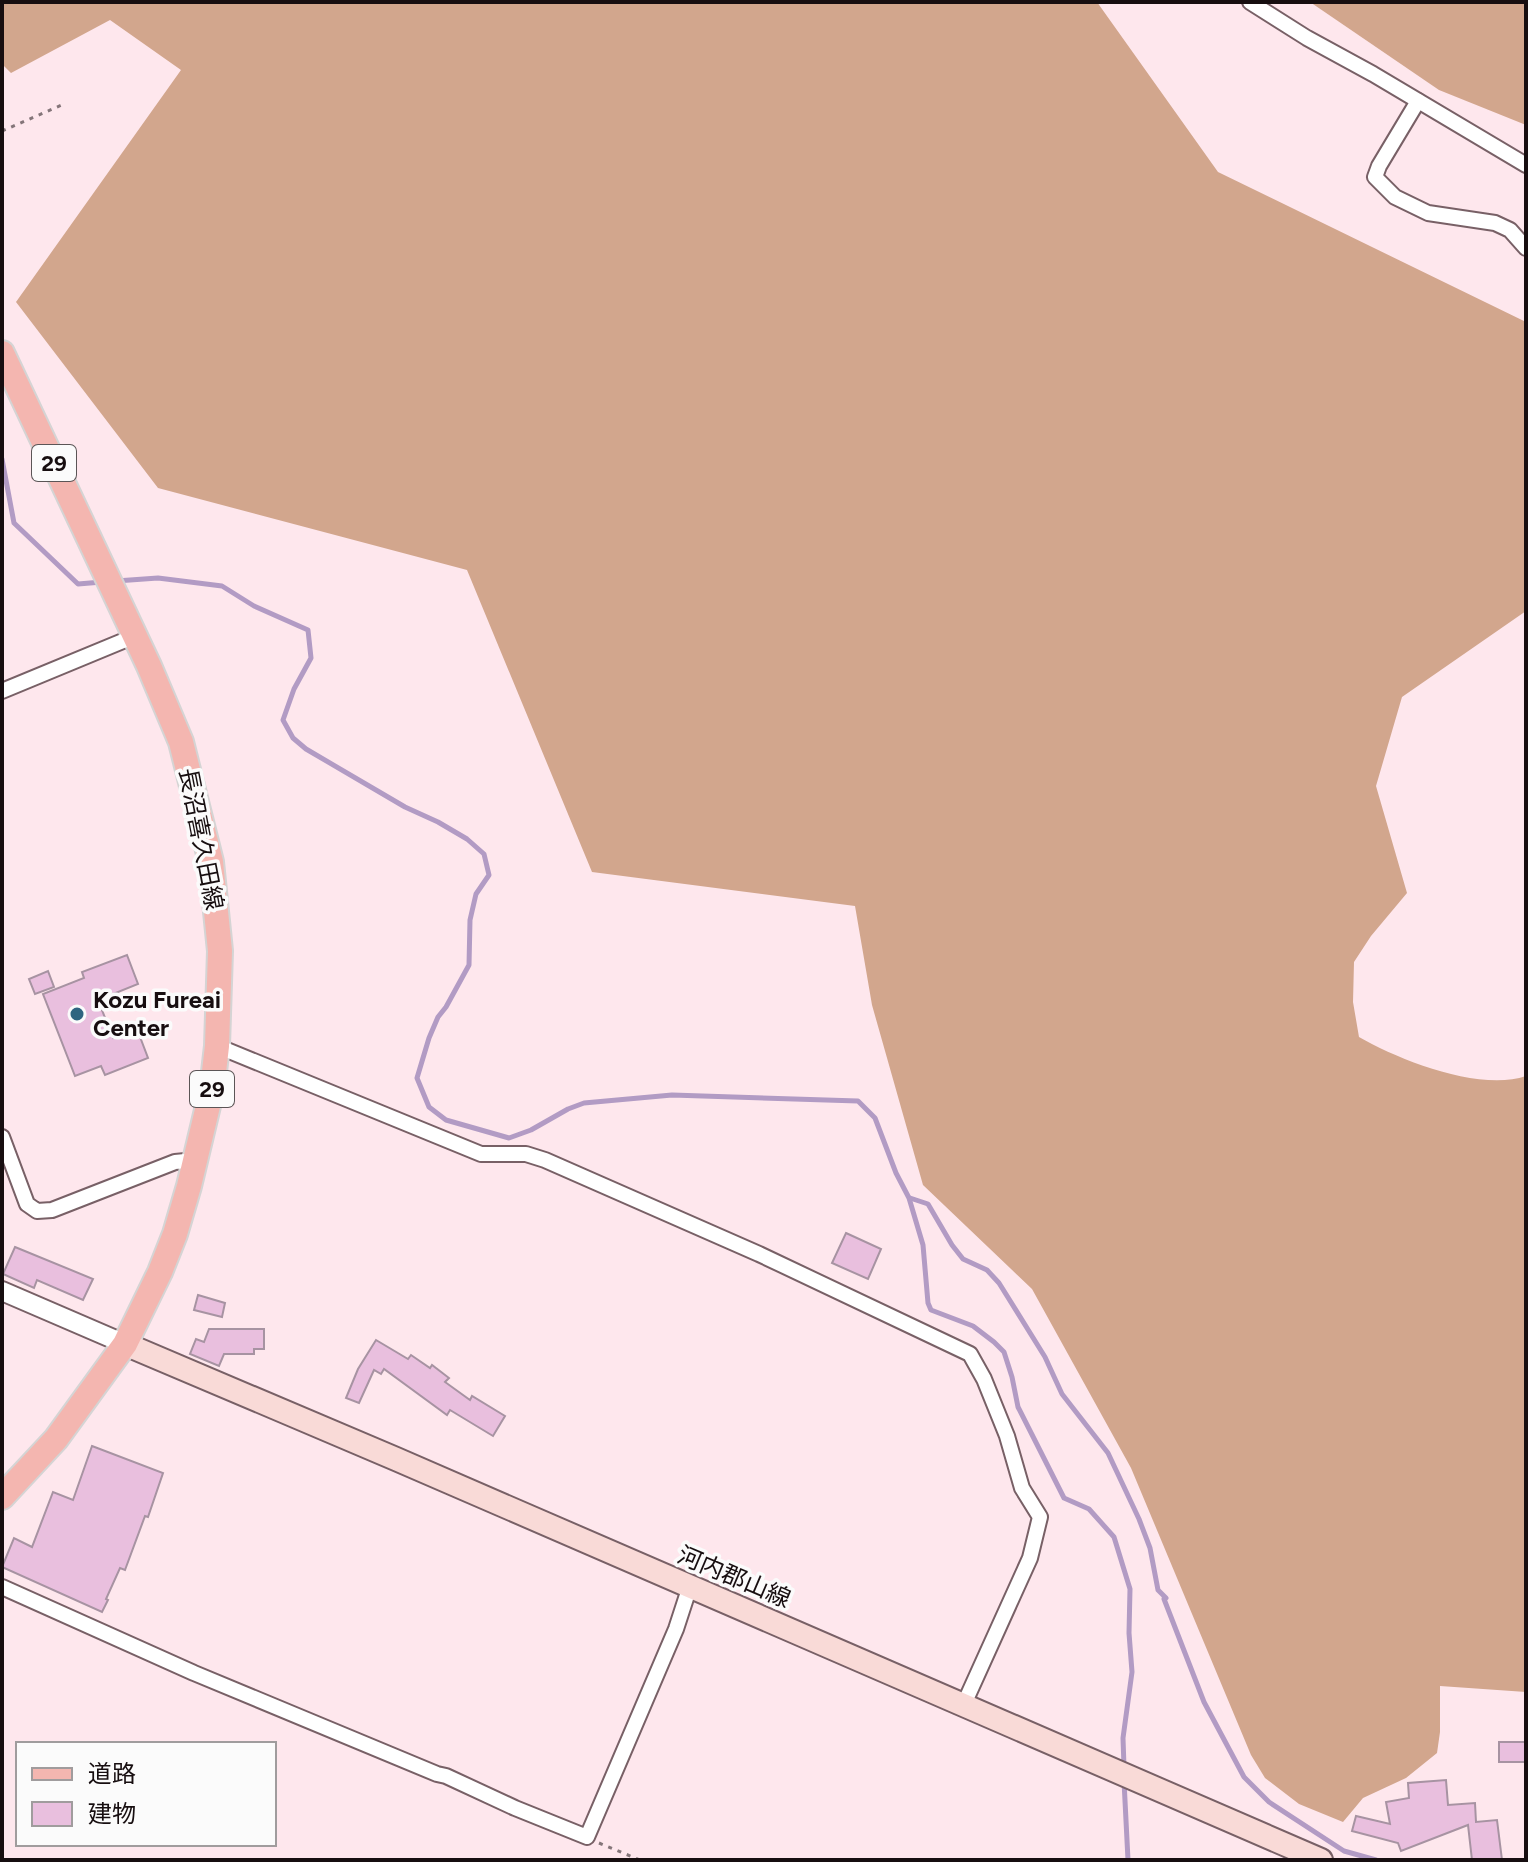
<svg xmlns="http://www.w3.org/2000/svg" width="1528" height="1862" viewBox="0 0 1528 1862" font-family="Figtree,'Noto Sans JP',sans-serif">
  <style>
    .forest { fill: #d2a68d }
    .lines { fill: none; stroke-linecap: round; stroke-linejoin: round }
    .stream { stroke: #b29bc4; stroke-width: 5 }
    .building { fill: #e9bfde; stroke: #a793a2; stroke-width: 2 }
    .minor-casing { stroke: #786066; stroke-width: 18 }
    .tertiary-casing { stroke: #786066; stroke-width: 22 }
    .secondary-casing { stroke: #786066; stroke-width: 26 }
    .primary-casing { stroke: #d5d4d4; stroke-width: 28 }
    .path { stroke: #847579; stroke-width: 3; stroke-dasharray: 4 6; stroke-linecap: butt }
    .minor { stroke: #fff; stroke-width: 14 }
    .tertiary { stroke: #fff; stroke-width: 18 }
    .secondary { stroke: #f9dad7; stroke-width: 22 }
    .primary { stroke: #f4b6b0; stroke-width: 24 }
    .poi-dot { fill: #2f6480; stroke: #fbfbfb; stroke-width: 3 }
    .labels { text-anchor: middle; stroke-width: 7; stroke-linejoin: round; paint-order: stroke }
    .shield { fill: #fbfbfb; stroke: #5b5556; stroke-width: 2 }
    .shield-label { font-size: 22px; font-weight: bold; fill: #170e10 }
    .street-label { font-size: 24px; fill: #170e10; stroke: #fbfbfb }
    .poi-label { font-size: 24px; font-weight: bold; fill: #170e10; stroke: #fbfbfb; text-anchor: start }
  </style>
  <rect width="100%" height="100%" fill="#fee7ed"/>
  <g class="forest">
    <path d="M2,2h1095l121,170 308,150v289l-124,86 -26,89 31,107 -36,43 -17,26 -1,40 6,35c40,23 121,55 167,39v616l-86,-6v46l-3,21 -31,25 -43,20 -20,24 -44,-18 -34,-26 -14,-23 -120,-287 -99,-179 -109,-104 -51,-180 -17,-99 -263,-34 -125,-302 -309,-82 -142,-186 165,-232 -71,-50 -99,53 -9,-9z"/>
    <path d="M1310,2h216v123l-87,-35z"/>
  </g>
  <g class="lines">
    <g class="stream">
      <path d="M2,459l12,64 64,61 24,-2"/>
      <path d="M116,581l42,-3 64,8 32,20 54,24 3,28 -17,31 -11,31 10,18 13,11 99,58 33,15 29,17 17,15 5,21 -13,19 -6,26 -1,45 -23,42 -8,10 -9,21 -12,40 12,29 17,13 63,18 22,-8 37,-21 16,-6 88,-8 186,6 17,17 21,55 13,25 14,47 5,58 3,7 42,16 21,16 10,10 8,25 6,30 46,91 25,11 25,28 16,52 -1,44 3,39 -9,66 1,29"/>
      <path d="M910,1198l18,6 24,41 11,14 24,11 12,13 46,74 17,37 46,59 31,66 11,29 8,42 8,8 -2,1 40,103 40,75 25,25 75,49 32,9"/>
      <path d="M1124,1781l4,79"/>
    </g>
  </g>
  <g class="building">
    <path d="M127,955l11,29 -40,16 15,38 24,-9 11,29 -43,17 -4,-9 -26,10 -32,-82 41,-16 -2,-6z"/>
    <path d="M48,971l6,16 -19,7 -6,-15z"/>
    <path d="M846,1233l35,16 -13,30 -36,-16z"/>
    <path d="M15,1247l78,32 -10,21 -46,-20 -3,8 -31,-14z"/>
    <path d="M198,1295l27,8 -3,14 -28,-7z"/>
    <path d="M209,1329h55v20h-10v5h-30l-5,12 -29,-12 6,-15 8,3z"/>
    <path d="M376,1340l32,19 3,-4 19,13 2,-3 17,13 -4,4 25,18 2,-4 33,20 -12,20 -43,-26 -3,5 -63,-46 -3,5 -7,-4 -15,33 -13,-5 12,-29z"/>
    <path d="M92,1446l71,27 -15,44 -3,-1 -20,54 -5,-2 -14,31 2,1 -6,12 -100,-45 12,-29 18,9 21,-55 20,8z"/>
    <rect x="1499" y="1742" width="27" height="20"/>
    <path d="M1446,1780l2,25 27,-2 1,19 21,-2 5,40h-30l-4,-35 -67,26 -3,-8 -46,-12 4,-15 34,8 -4,-22 23,-4 -1,-15z"/>
  </g>
  <g class="lines">
    <defs>
      <g id="minor">
        <path d="M1250,2l57,36 66,36 153,91"/>
        <path d="M1418,101l-39,65 -4,11 20,20 33,16 67,10 15,7 16,18"/>
        <path d="M2,691l133,-55"/>
        <path d="M217,1046l264,108h45l19,6 214,94 211,100 14,25 23,57 15,52 18,29 -10,41 -66,146"/>
        <path d="M2,1137l25,67 10,7 15,-1 123,-48 21,-2"/>
        <path d="M2,1587l192,86 243,101 9,2 69,32 72,29 89,-208 14,-43"/>
      </g>
      <path id="tertiary" d="M2,1291l123,53"/>
      <path id="secondary" d="M125,1344l271,115 925,401"/>
      <path id="primary" d="M2,353l147,313 32,76 30,120 9,89 -3,95 -5,43 -23,97 -14,48 -15,38 -35,72 -69,95 -54,58"/>
    </defs>
    <use href="#minor" class="minor-casing"/>
    <use href="#tertiary" class="tertiary-casing"/>
    <use href="#secondary" class="secondary-casing"/>
    <use href="#primary" class="primary-casing"/>
    <g class="path">
      <path d="M2,131l62,-27"/>
      <path d="M599,1843l41,17"/>
    </g>
    <use href="#minor" class="minor"/>
    <use href="#tertiary" class="tertiary"/>
    <use href="#secondary" class="secondary"/>
    <use href="#primary" class="primary"/>
  </g>
  <circle class="poi-dot" cx="77" cy="1014" r="8"/>
  <g class="labels">
    <g class="shield">
      <rect x="32" y="445" width="44" height="36" rx="6"/>
      <rect x="190" y="1071" width="44" height="36" rx="6"/>
    </g>
    <g class="shield-label">
      <text x="54" y="471">29</text>
      <text x="212" y="1097">29</text>
    </g>
    <g class="street-label">
      <text transform="translate(201 839) rotate(79)" y="8">長沼喜久田線</text>
      <text transform="translate(734 1577) rotate(23)" y="8">河内郡山線</text>
    </g>
    <g class="poi-label">
      <text x="93" y="1008">Kozu Fureai<tspan x="93" dy="28">Center</tspan></text>
    </g>
  </g>
  <rect width="1528" height="1862" fill="none" stroke="#170e10" stroke-width="8"/>
  <rect x="16" y="1742" width="260" height="104" fill="#fbfbfb" stroke="#a09c9d" stroke-width="2"/>
  <rect x="32" y="1768" width="40" height="12" fill="#f4b6b0" stroke="#a09c9d" stroke-width="2"/>
  <text x="88" y="1782" font-size="24" fill="#170e10">道路</text>
  <rect x="32" y="1802" width="40" height="24" fill="#e9bfde" stroke="#a09c9d" stroke-width="2"/>
  <text x="88" y="1822" font-size="24" fill="#170e10">建物</text>
</svg>
